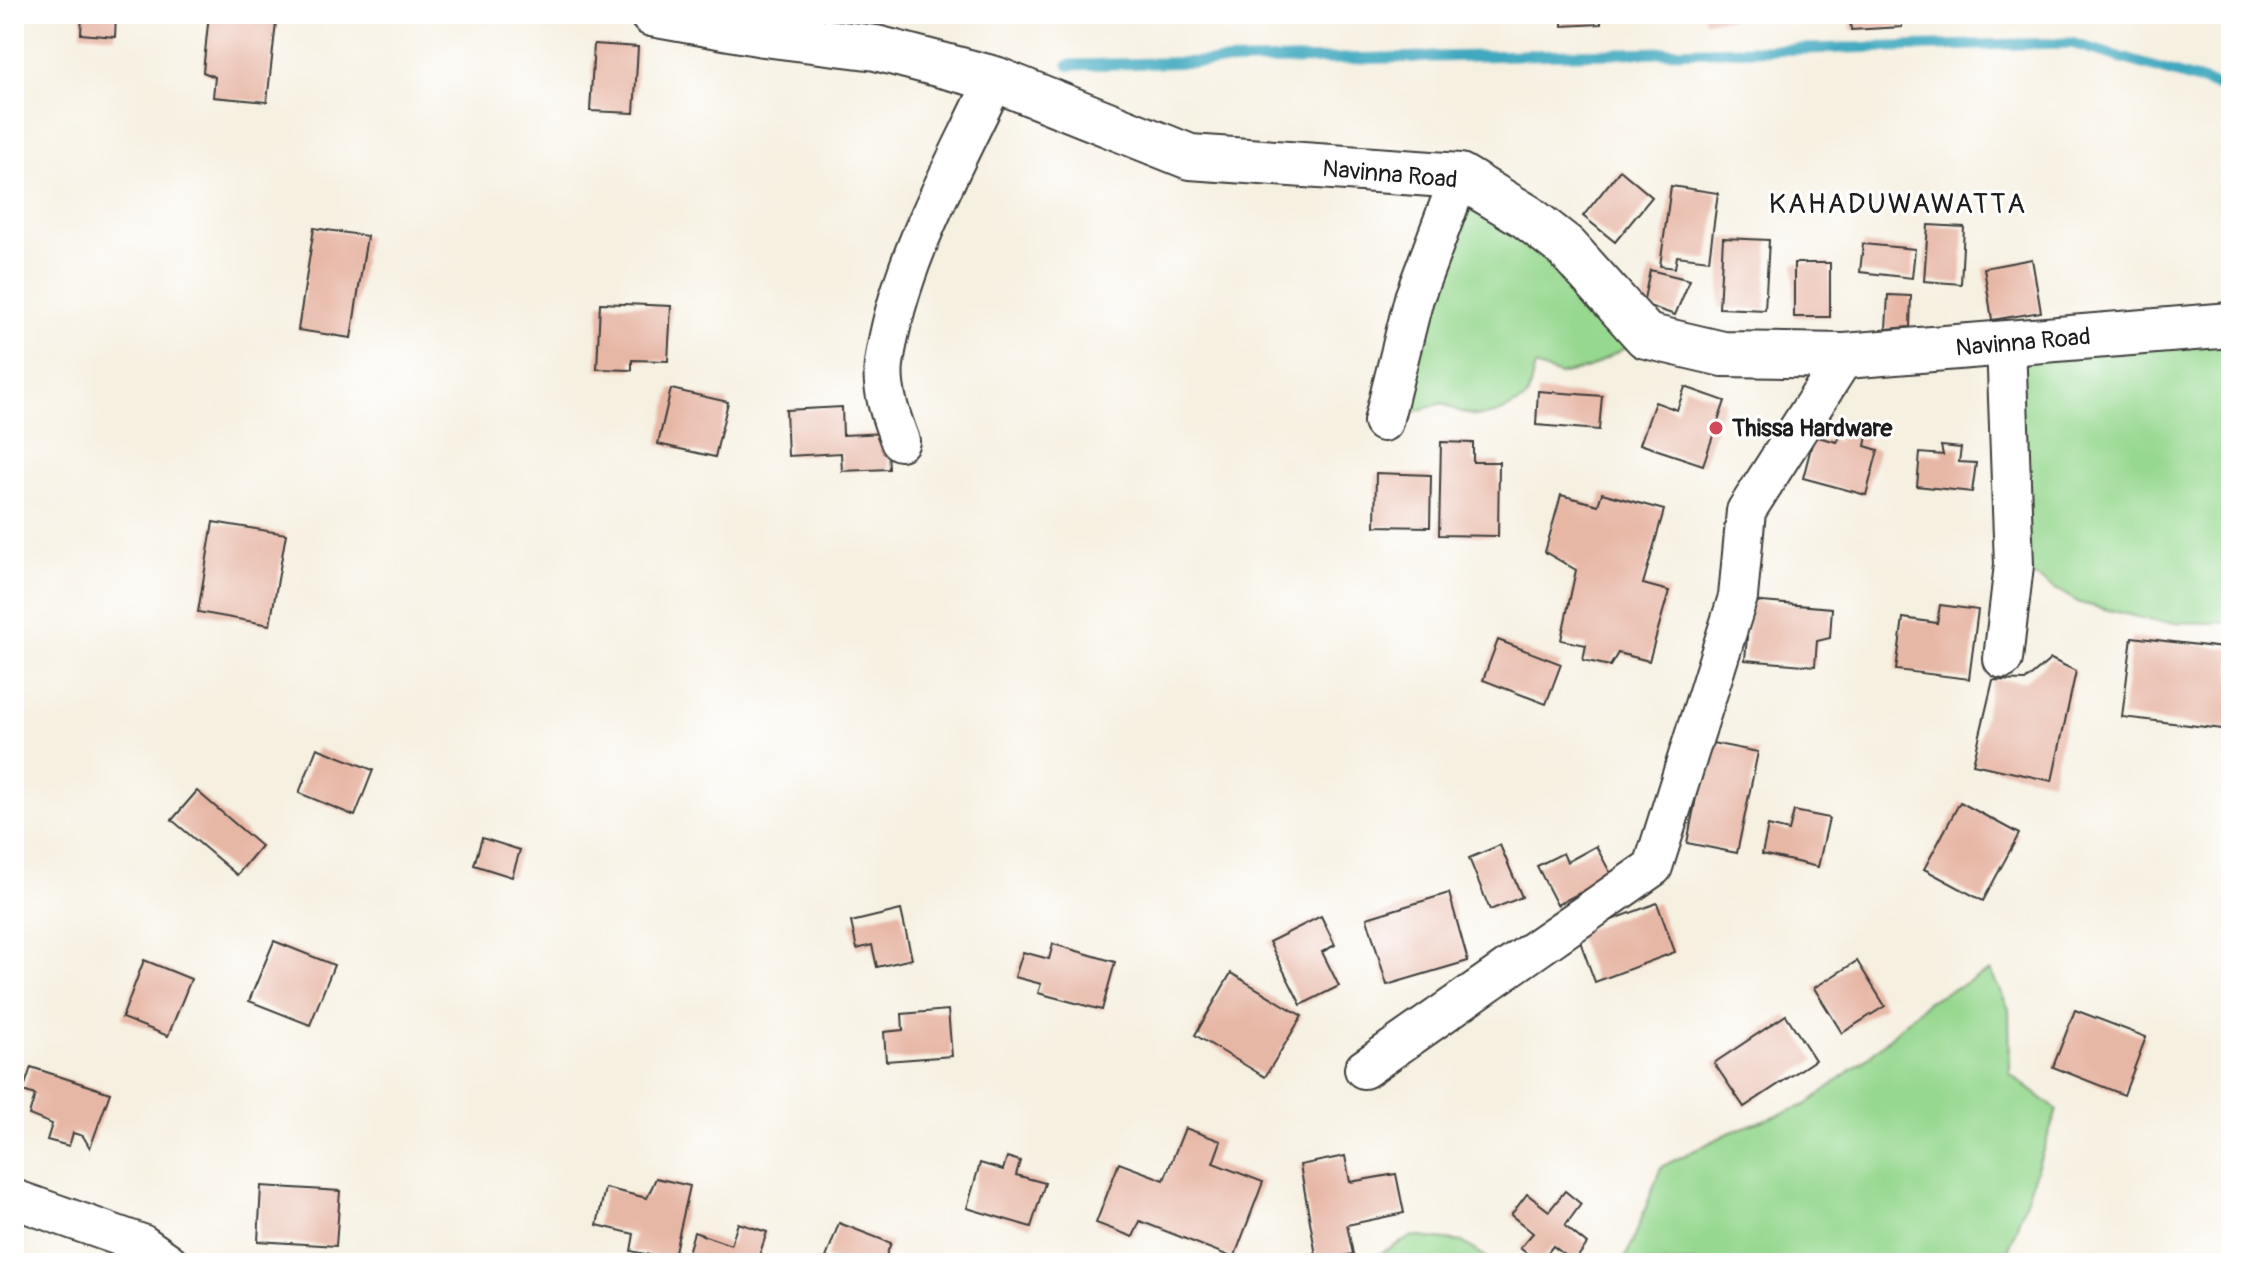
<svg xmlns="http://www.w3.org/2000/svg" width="2245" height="1277" viewBox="0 0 2245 1277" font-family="Pangolin,sans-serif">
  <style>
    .green { fill: #97d890; stroke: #5a7a56; stroke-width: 2 }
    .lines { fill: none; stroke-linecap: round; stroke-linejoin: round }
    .stream { stroke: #3fa9bf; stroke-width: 11 }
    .building { fill: #e7b7a6 }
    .minor-casing { stroke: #3d3c3a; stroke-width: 42 }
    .tertiary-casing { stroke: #3d3c3a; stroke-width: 48 }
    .minor { stroke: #fff; stroke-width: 38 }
    .tertiary { stroke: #fff; stroke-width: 44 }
    .poi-dot { fill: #d1495b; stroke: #fff; stroke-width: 3 }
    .labels { text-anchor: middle; stroke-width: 6; stroke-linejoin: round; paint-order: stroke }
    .street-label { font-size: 24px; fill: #1c1c1c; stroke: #fff }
    .poi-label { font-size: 24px; font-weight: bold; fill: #1c1c1c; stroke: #fff; text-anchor: start }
    .quarter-label { font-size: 28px; letter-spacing: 2px; fill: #1c1c1c; stroke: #fff }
  </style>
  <rect width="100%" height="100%" fill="#fff"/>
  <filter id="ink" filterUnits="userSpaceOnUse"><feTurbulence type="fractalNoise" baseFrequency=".0125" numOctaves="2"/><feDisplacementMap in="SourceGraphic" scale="16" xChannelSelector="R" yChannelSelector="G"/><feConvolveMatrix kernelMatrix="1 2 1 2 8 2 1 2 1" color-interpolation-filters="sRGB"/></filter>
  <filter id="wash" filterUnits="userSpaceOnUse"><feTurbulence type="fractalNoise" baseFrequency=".006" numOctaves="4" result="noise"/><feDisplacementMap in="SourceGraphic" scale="32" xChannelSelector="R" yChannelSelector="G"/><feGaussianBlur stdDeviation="1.8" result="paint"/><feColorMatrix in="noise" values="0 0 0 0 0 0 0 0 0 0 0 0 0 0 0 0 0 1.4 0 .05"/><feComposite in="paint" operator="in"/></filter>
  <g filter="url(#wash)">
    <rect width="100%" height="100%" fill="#f6f0e1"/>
    <g class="green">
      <path d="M1460,176l186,160 -57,32 -29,7 -25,-9 -8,32c-35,21 -48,25 -85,5l-59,19z"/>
      <path d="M2231,325l-2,298 -71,-1 -78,-19 -66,-38 -8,-221z"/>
      <path d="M1990,971l19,38 1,65 47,36 -53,153h-382l10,-19 29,-77 72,-36 73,-26 67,-52 55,-52z"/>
      <path d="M1413,1236l49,6 34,21h-125l4,-7z"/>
    </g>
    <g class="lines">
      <path class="stream" d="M1069,65l1002,-22 151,44 9,-2"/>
    </g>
    <g id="blocks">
      <g class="building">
        <path d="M82,14h34l-1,23 -34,-3z"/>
        <path d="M209,14h68l-10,88 -54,-5 2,-20 -12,-5z"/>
        <path d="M1562,14h39v10l-39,2z"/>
        <path d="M1704,14h55v2l-55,5z"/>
        <path d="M1850,14h52v13l-51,3z"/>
        <path d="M594,44l44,3 -4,66 -44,-2z"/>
        <path d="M1620,170l32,27 -37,45 -32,-26z"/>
        <path d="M1671,186l47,7 -9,67 -32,-4 -2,12 -15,-2z"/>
        <path d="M1928,225l36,2 -3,57 -37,-3z"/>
        <path d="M314,228l53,8 -16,102 -53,-8z"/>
        <path d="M1723,238l46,2 -4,70 -46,-2z"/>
        <path d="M1863,244l52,5 -3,29 -52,-6z"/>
        <path d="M2032,259l9,53 -49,8 -8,-52z"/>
        <rect x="1794" y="263" width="36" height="54"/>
        <path d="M1650,270l40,10 -15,35 -32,-11z"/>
        <path d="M1888,295l23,1 -1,31 -24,2z"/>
        <path d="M600,303l71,3 -3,55 -36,-1v10l-35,-1z"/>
        <path d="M1685,387l40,14 -22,64 -63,-21 15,-42 22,8z"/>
        <path d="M671,389l57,13 -13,55 -57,-13z"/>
        <path d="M1538,391l64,5 -3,34 -63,-5z"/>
        <path d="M842,407l1,28 44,-2 2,36 -47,2 -1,-18 -53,3 -2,-46z"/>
        <path d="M1847,426l21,5 -3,15 13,4 -12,45 -63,-17 11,-42 23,6z"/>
        <path d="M1441,442l32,1v19h26l-1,74 -59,-1z"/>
        <path d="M1941,446l20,2 -2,14 17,1 -4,29 -55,-6 3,-33 23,2z"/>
        <path d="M1376,473l55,2 -1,52 -55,-1z"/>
        <path d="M1602,493l62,17 -21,74 26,7 -20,70 -31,-8 -8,13 -27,-6 3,-15 -25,-5 15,-70 -31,-18 16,-57 37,10z"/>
        <path d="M213,522l73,12 -16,91 -72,-13z"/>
        <path d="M1750,601l82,7 -2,30 -13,3 -2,25 -70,-6z"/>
        <path d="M1940,605l38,5 -9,69 -73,-9 7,-52 34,5z"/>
        <path d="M2132,637l99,12v81l-109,-13z"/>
        <path d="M1498,640l63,24 -15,40 -63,-24z"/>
        <path d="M2051,659l25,12 -24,110 -79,-17 20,-84 32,1z"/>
        <path d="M1707,742l51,10 -21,101 -50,-10z"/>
        <path d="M317,748l56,22 -18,46 -56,-23z"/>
        <path d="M197,791l64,55 -24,29 -65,-55z"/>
        <path d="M1960,802l59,32 -36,67 -59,-32z"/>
        <path d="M1794,811l35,7 -11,49 -56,-13 6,-28 21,5z"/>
        <path d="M482,838l38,12 -8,27 -38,-12z"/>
        <path d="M1500,845l22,52 -32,13 -21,-52z"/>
        <path d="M1596,846l16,30 -55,29 -20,-39 26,-13 4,9z"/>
        <path d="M1449,893l19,68 -81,24 -20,-67z"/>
        <path d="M1657,903l18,49 -80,30 -18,-49z"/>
        <path d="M901,910l11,49 -35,8 -5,-22 -15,4 -6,-27z"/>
        <path d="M1321,916l14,29 -13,7 17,34 -38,19 -32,-63z"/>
        <path d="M274,941l60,24 -24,60 -61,-24z"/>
        <path d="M1053,944l62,18 -13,48 -64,-17 3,-9 -26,-7 8,-25 26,7z"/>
        <path d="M144,960l47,19 -23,57 -46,-18z"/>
        <path d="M1857,961l28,45 -43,27 -28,-45z"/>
        <path d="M1231,973l71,43 -37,61 -70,-42z"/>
        <path d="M948,1010l4,46 -66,5 -2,-29 19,-2 -1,-16z"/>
        <path d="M2075,1010l71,27 -22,58 -71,-28z"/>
        <path d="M1786,1015l29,45 -71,47 -30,-44z"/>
        <path d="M31,1067l79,26 -20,55 -7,-12 -10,-3 -4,13 -22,-6 5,-16 -23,-9 6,-20 -12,-4z"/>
        <path d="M1185,1128l36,13 -8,22 50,19 -29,76 -94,-37 -7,16 -37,-14 23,-60 45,17z"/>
        <path d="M1345,1156l5,26 46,-8 8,39 -57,12 6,29 -36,7 -17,-96z"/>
        <path d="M1007,1157l13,4 -4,14 29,8 -14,44 -64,-19 13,-45 23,7z"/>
        <path d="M656,1178l34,8 -17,74 -42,-9 3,-17 -37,-9 8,-37 42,10z"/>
        <path d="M261,1186l79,5 -4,55 -78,-5z"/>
        <path d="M1565,1191l16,13 -16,22 22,18 -13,18 -21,-16 -14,17 -19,-15 13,-15 -22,-18 16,-21 22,17z"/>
        <path d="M738,1223l29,9 -9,27 10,4h-83l9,-31 37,13z"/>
        <path d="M839,1223l52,20 -8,20h-43l-14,-5z"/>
      </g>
    </g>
  </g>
  <g filter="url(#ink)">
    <use href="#blocks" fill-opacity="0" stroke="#3d3c3a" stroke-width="2"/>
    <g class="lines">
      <defs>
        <g id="minor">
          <path d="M1383,422l31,-124 46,-122"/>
          <path d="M900,441c-9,-24 -19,-51 -16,-77 14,-101 69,-195 111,-285"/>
          <path d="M2003,659l11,-94 -8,-222"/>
          <path d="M1364,1069l289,-202 85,-270 8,-86 99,-155"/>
          <path d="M14,1199l128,45 27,19"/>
        </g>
        <path id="tertiary" d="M652,14l112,20 112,14 119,31 195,78 270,19 66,40 40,31 80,89 77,18 122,2 386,-31"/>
      </defs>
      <use href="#minor" class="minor-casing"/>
      <use href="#tertiary" class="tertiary-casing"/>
      <use href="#minor" class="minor"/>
      <use href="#tertiary" class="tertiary"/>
    </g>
  </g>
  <circle class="poi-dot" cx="1716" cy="428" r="8"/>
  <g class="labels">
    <g class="street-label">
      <text transform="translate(1390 174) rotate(5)" y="8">Navinna Road</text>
      <text transform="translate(2023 342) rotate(-5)" y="8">Navinna Road</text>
    </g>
    <g class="poi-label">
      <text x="1732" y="436">Thissa Hardware</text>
    </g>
    <g class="quarter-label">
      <text x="1898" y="213">KAHADUWAWATTA</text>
    </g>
  </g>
  <rect width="2245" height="1277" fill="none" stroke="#fff" stroke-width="48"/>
</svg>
